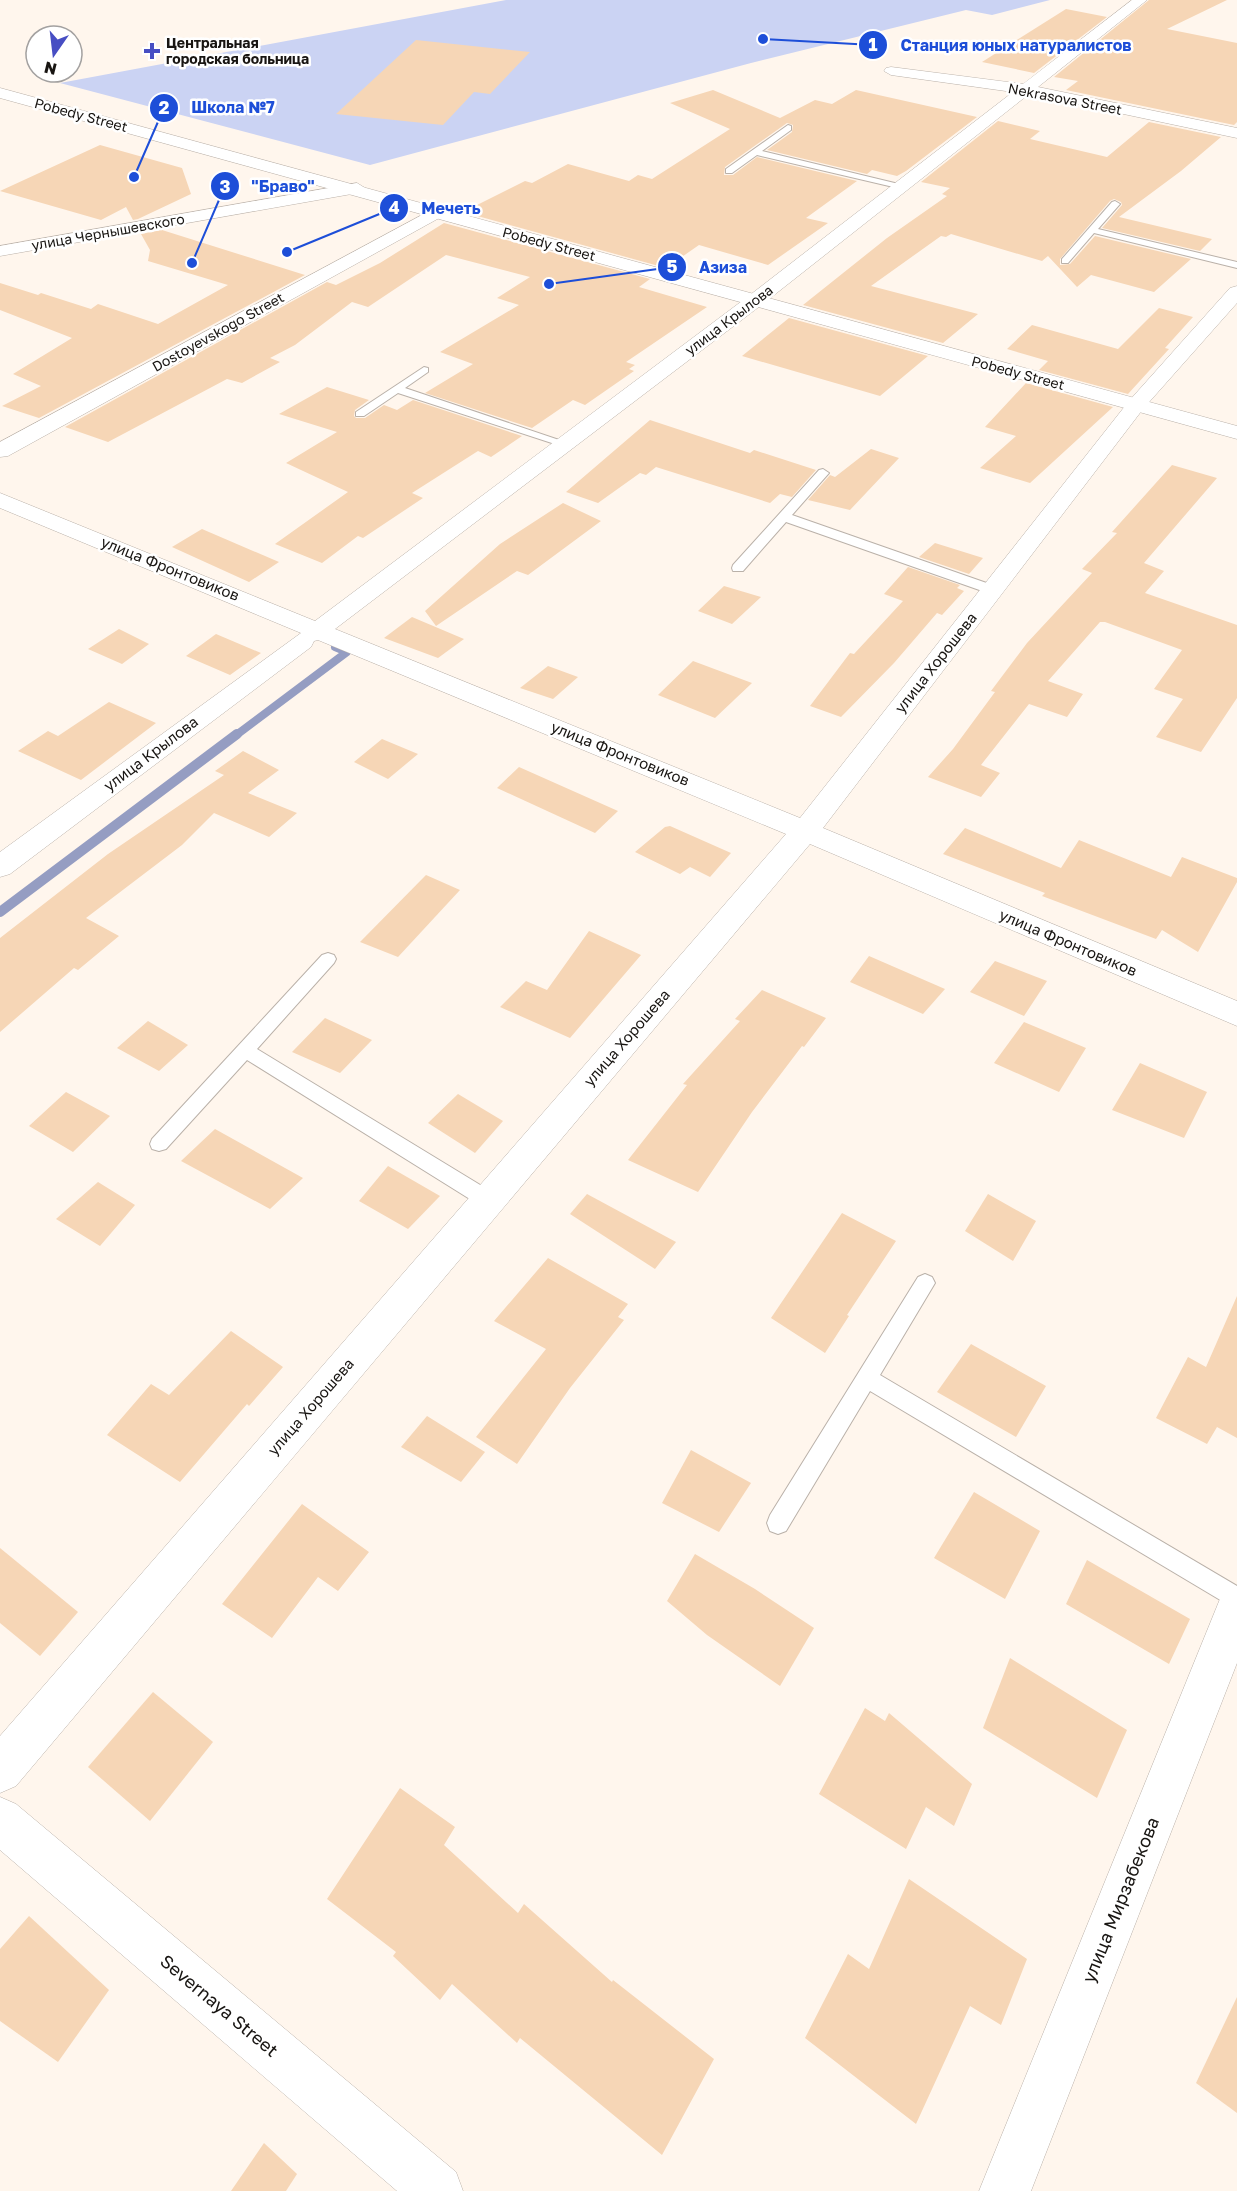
<svg xmlns="http://www.w3.org/2000/svg" width="1237" height="2191" viewBox="0 0 1237 2191" font-family="'Golos Text',sans-serif">
  <style>
    .green { fill: #cbd3f3 }
    .lines { fill: none; stroke-linecap: round; stroke-linejoin: round }
    .stream-far1 { stroke: #959dc2; stroke-width: 8 }
    .stream { stroke: #959dc2; stroke-width: 10 }
    .building { fill: #f6d6b6 }
    .service-casing { stroke: #bab1a9; stroke-width: 2 }
    .minor-casing { stroke: #bab1a9; stroke-width: 1 }
    .primary-casing { stroke: #bab1a9; stroke-width: 1 }
    .service { fill: #fff; fill-rule: evenodd }
    .minor { fill: #fff; fill-rule: evenodd }
    .primary { fill: #fff; fill-rule: evenodd }
    .poi-dot { fill: #474ec3; stroke: #fff; stroke-width: 2 }
    .labels { text-anchor: middle; stroke-width: 5; stroke-linejoin: round; paint-order: stroke }
    .far-poi-label { font-size: 14px; font-weight: bold; fill: #181512; stroke: #fff; text-anchor: start }
    .far-street-label { font-size: 14px; fill: #181512; stroke: #fff }
    .street-label { font-size: 15px; fill: #181512; stroke: #fff }
    .near-street-label { font-size: 18px; fill: #181512; stroke: #fff }
    .leader { fill: none; stroke: #1d4ed8; stroke-width: 2 }
    .callout-dot { fill: #1d4ed8; stroke: #fff; stroke-width: 2 }
    .mark-label { font-size: 18px; text-anchor: middle; font-weight: bold; fill: #fff }
    .callout-label { font-size: 16px; text-anchor: middle; font-weight: bold; fill: #1d4ed8; stroke: #fff; stroke-width: 5; stroke-linejoin: round; paint-order: stroke }
  </style>
  <rect width="100%" height="100%" fill="#fff6ed"/>
  <path class="green" d="M506,0h544l-58,15 -26,-5 -215,53 -381,102 -310,-82z"/>
  <g class="lines">
    <path class="stream-far1" d="M235,736l112,-84 -12,-5"/>
    <path class="stream" d="M0,912l237,-178"/>
  </g>
  <g class="building">
    <path d="M1149,0h78l-60,29 70,14v79l-3,3 -168,-35 12,-9 -24,-4z"/>
    <path d="M1066,9l41,8 -73,56 -52,-11z"/>
    <path d="M416,40l114,12 -40,42 -16,-2 -31,33 -107,-11z"/>
    <path d="M713,90l67,28 35,-18 17,4 24,-14 121,27 -71,54 -9,5 -25,-6 -5,4 -100,-24 25,-18 1,-7 -6,-2 -62,44 -1,8h9l24,-18 100,24 -51,37 22,5 -60,42 -69,-20 -33,23 -203,-56 62,-31 7,2 36,-19 61,17 9,-6 14,4 78,-50 -60,-26z"/>
    <path d="M998,121l42,10 -10,8 77,18 42,-35 72,15 -40,34 -62,46 93,22 -12,12 -98,-23 20,-23 -1,-3 -7,-3 -4,2 -50,58v6l10,-1 25,-28 96,23 -37,33 -63,-17 -14,12 -29,-31 -6,5 -91,-27 -5,3 -5,-1 -70,50 107,28 -35,29 -140,-38 84,-67 60,-42 -5,-2 8,-6 -29,-6z"/>
    <path d="M100,145l82,23 9,26 -53,25 -5,1 -7,-13 -25,13 -101,-29z"/>
    <path d="M444,223l206,56 -11,8 68,20 -81,55 9,3 -6,4 5,2 -49,34 -12,-5 -41,28 -107,-35 48,-29 -33,-12 79,-47 -22,-7 33,-21 -84,-22 -78,52 -16,-5 -57,43 -25,13 10,4 -38,21 -15,-4 -119,63 -43,-15 262,-145 9,3 44,-22z"/>
    <path d="M162,230l143,45 -266,143 -37,-12 39,-20 -28,-12 59,-36 -72,-28v-27l38,12 3,-2 50,16 7,-5 60,20 70,-39 -80,-24 2,-11 -9,-16z"/>
    <path d="M1159,308l34,9 -28,31 4,1 -41,45 -89,-24 9,-9 -41,-12 25,-24 86,24z"/>
    <path d="M789,318l139,38 -48,40 -138,-40z"/>
    <path d="M1026,383l87,24 -83,76 -50,-15 36,-32 -31,-9z"/>
    <path d="M327,387l42,13 -14,10 -1,6 2,2h9l19,-13 13,5 16,-10 109,36 -31,21 -13,-6 -66,42 11,5 -60,40 -5,-2 -36,27 -47,-19 73,-52 -62,-29 51,-31 -58,-18z"/>
    <path d="M650,420l100,33 4,-3 62,20 -24,27 -12,-3 -10,9 -114,-36 -10,8 -6,-2 -42,30 -32,-11z"/>
    <path d="M871,449l28,9 -49,52 -42,-10 22,-25 5,2z"/>
    <path d="M1172,465l45,13 -73,85 20,8 -19,22 92,32v73l-36,54 -45,-15 27,-38 -29,-10 28,-39 -77,-28h-5l-52,59 35,13 -16,23 -38,-13 -48,61 19,8 -19,24 -53,-20 25,-28 42,-57 -4,-1 36,-48 65,-70 -10,-4 35,-36 -5,-1z"/>
    <path d="M563,503l38,18 -73,54 -11,-4 -81,55 -11,-15 75,-67z"/>
    <path d="M202,529l77,33 -30,20 -77,-35z"/>
    <path d="M935,543l48,15 -14,16 -50,-17z"/>
    <path d="M908,567l52,18 -3,3 7,3 -22,24 -5,-2 -43,50 -53,54 -31,-11 40,-53 4,1 49,-53 -19,-7z"/>
    <path d="M724,586l37,11 -29,27 -34,-13z"/>
    <path d="M412,617l52,22 -26,19 -54,-20z"/>
    <path d="M119,629l30,15 -27,20 -34,-15z"/>
    <path d="M216,634l45,19 -31,22 -44,-19z"/>
    <path d="M693,661l59,22 -37,35 -57,-23z"/>
    <path d="M548,666l30,11 -25,22 -33,-11z"/>
    <path d="M109,702l47,21 -75,57 -63,-29 30,-20 10,5z"/>
    <path d="M382,739l36,15 -30,25 -34,-17z"/>
    <path d="M243,751l36,19 -31,23 49,20 -28,24 -55,-24 -32,32 -96,73 33,18 -41,34 -4,-2 -74,64v-94l108,-84 116,-79 -9,-4z"/>
    <path d="M519,767l99,44 -23,22 -98,-45z"/>
    <path d="M670,826l61,27 -21,24 -20,-10 -10,7 -45,-22 30,-25z"/>
    <path d="M965,828l96,40 18,-28 92,37 11,-20 55,21v4l-39,70 -36,-22 -6,9 -114,-43 3,-3 -102,-39z"/>
    <path d="M426,875l34,15 -62,67 -38,-15z"/>
    <path d="M589,931l52,24 -71,83 -70,-31 26,-26 21,9z"/>
    <path d="M869,956l76,33 -22,25 -73,-32z"/>
    <path d="M995,961l52,20 -23,35 -54,-24z"/>
    <path d="M762,990l64,28 -22,29 -2,-1 -50,66 -54,80 -70,-32 59,-75 -4,-1 57,-63 -5,-2z"/>
    <path d="M325,1018l47,22 -32,33 -48,-21z"/>
    <path d="M148,1021l40,24 -29,26 -42,-23z"/>
    <path d="M1024,1022l62,26 -27,44 -65,-29z"/>
    <path d="M1140,1063l67,29 -23,46 -72,-28z"/>
    <path d="M66,1092l44,24 -37,36 -44,-26z"/>
    <path d="M458,1094l45,27 -28,32 -47,-30z"/>
    <path d="M215,1129l88,49 -33,31 -89,-48z"/>
    <path d="M388,1166l52,30 -32,33 -49,-28z"/>
    <path d="M98,1182l37,23 -35,41 -44,-27z"/>
    <path d="M587,1194l89,48 -21,27 -85,-55z"/>
    <path d="M988,1194l48,27 -23,40 -48,-30z"/>
    <path d="M842,1213l54,28 -49,74 2,1 -24,37 -54,-35z"/>
    <path d="M548,1258l80,46 -10,13 6,3 -54,68 -53,76 -41,-27 70,-88 -52,-28z"/>
    <path d="M1237,1296v142l-20,-11 -10,17 -51,-26 32,-61 18,10z"/>
    <path d="M231,1331l52,36 -34,39 -2,-2 -67,78 -73,-47 44,-51 18,11z"/>
    <path d="M971,1344l75,42 -30,51 -79,-45z"/>
    <path d="M427,1416l58,36 -24,30 -60,-35z"/>
    <path d="M691,1450l60,33 -32,49 -57,-29z"/>
    <path d="M974,1492l66,39 -35,68 -71,-41z"/>
    <path d="M302,1504l67,48 -31,39 -20,-14 -46,61 -50,-34z"/>
    <path d="M0,1548l78,64 -38,44 -40,-33z"/>
    <path d="M695,1554l60,35 59,39 -34,58 -73,-51 -40,-34z"/>
    <path d="M1087,1560l103,59 -21,45 -103,-60z"/>
    <path d="M1010,1658l117,72 -30,68 -114,-70z"/>
    <path d="M153,1692l60,50 -63,79 -62,-54z"/>
    <path d="M865,1708l20,13 4,-8 83,71 -18,42 -28,-19 -20,42 -87,-55z"/>
    <path d="M400,1788l55,39 -11,18 74,68 6,-9 88,78 1,-2 101,79 -52,96 -142,-117 -3,5 -65,-59 -12,16 -47,-44 3,-4 -69,-53z"/>
    <path d="M909,1879l118,80 -26,66 -31,-19 -54,118 -111,-86 43,-84 21,15z"/>
    <path d="M29,1916l80,74 -51,72 -58,-41v-72z"/>
    <path d="M1237,1997v116l-41,-30z"/>
    <path d="M264,2143l33,31 -11,17h-55z"/>
  </g>
  <g class="lines">
    <defs>
      <g id="service">
        <path d="M788,125l3,1v4l-29,21 145,35 -5,3 -145,-34 -25,18h-6v-4z"/>
        <path d="M1115,201l5,3 -22,25 139,33v6l-143,-35 -26,30h-6v-4l50,-57z"/>
        <path d="M424,367l4,1v4l-23,16 166,56 -2,2h-8l-163,-53 -34,23h-8v-4z"/>
        <path d="M823,469l6,4 -37,42 206,72 2,3 -2,3h-10l-202,-71 -43,49h-10l-1,-3 1,-3 86,-95z"/>
        <path d="M328,953l6,2 2,4 -2,4 -77,86 238,145 3,6 -3,6 -7,2 -7,-2 -234,-146 -81,89 -7,2 -7,-2 -2,-5 2,-5 170,-184z"/>
        <path d="M925,1274l7,3 3,6 -55,92 357,211v24l-367,-219 -84,140 -8,3 -8,-3 -3,-8 3,-8 148,-238z"/>
      </g>
      <g id="minor">
        <path d="M1132,0h15l-109,87 199,41v10l-208,-44 -265,209 -429,326 465,189 329,-417 101,-113 7,-2v17l-94,106 -320,419 414,173v25l-427,-182 -794,942 -16,7v-57l786,-902 -468,-194 -4,1 -3,6 -301,227 -10,3v-25l301,-219 -301,-125v-15l315,128 435,-326 263,-203 -122,-17 -7,-4 2,-3 5,-1 132,17z"/>
        <path d="M357,183l8,5 -2,4 -363,64v-10z"/>
        <path d="M435,208l6,1 3,4 -3,4 -433,239 -8,1v-15z"/>
        <path d="M1237,1588v75l-206,528h-52l243,-597z"/>
        <path d="M0,1797l16,7 440,368 7,19h-66l-397,-341z"/>
      </g>
      <path id="primary" d="M0,88l1237,338v13l-1237,-341z"/>
    </defs>
    <use href="#service" class="service-casing"/>
    <use href="#minor" class="minor-casing"/>
    <use href="#primary" class="primary-casing"/>
    <use href="#service" class="service"/>
    <use href="#minor" class="minor"/>
    <use href="#primary" class="primary"/>
  </g>
  <path class="poi-dot" d="M149 42h6v6h6v6h-6v6h-6v-6h-6v-6h6z"/>
  <g class="labels">
    <g class="far-poi-label">
      <text x="166" y="48">Центральная<tspan x="166" dy="16">городская больница</tspan></text>
    </g>
    <g class="far-street-label">
      <text transform="translate(1065 99) rotate(11)" y="5">Nekrasova Street</text>
      <text transform="translate(81 115) rotate(15)" y="5">Pobedy Street</text>
      <text transform="translate(108 232) rotate(-10)" y="5">улица Чернышевского</text>
      <text transform="translate(549 244) rotate(15)" y="5">Pobedy Street</text>
      <text transform="translate(729 320) rotate(-37)" y="5">улица Крылова</text>
      <text transform="translate(218 332) rotate(-29)" y="5">Dostoyevskogo Street</text>
      <text transform="translate(1018 373) rotate(15)" y="5">Pobedy Street</text>
    </g>
    <g class="street-label">
      <text transform="translate(170 569) rotate(22)" y="5">улица Фронтовиков</text>
      <text transform="translate(936 663) rotate(-52)" y="5">улица Хорошева</text>
      <text transform="translate(151 754) rotate(-37)" y="5">улица Крылова</text>
      <text transform="translate(620 754) rotate(22)" y="5">улица Фронтовиков</text>
      <text transform="translate(1068 943) rotate(23)" y="5">улица Фронтовиков</text>
      <text transform="translate(627 1038) rotate(-49)" y="5">улица Хорошева</text>
      <text transform="translate(311 1407) rotate(-49)" y="5">улица Хорошева</text>
    </g>
    <g class="near-street-label">
      <text transform="translate(1121 1900) rotate(-68)" y="6">улица Мирзабекова</text>
      <text transform="translate(219 2006) rotate(40)" y="6">Severnaya Street</text>
    </g>
  </g>
  <path class="leader" d="M763 39L873 45M134 177L164 108M192 263L225 186M287 252L394 208M549 284L672 267"/>
  <g class="callout-dot">
    <circle cx="763" cy="39" r="6"/>
    <circle cx="134" cy="177" r="6"/>
    <circle cx="192" cy="263" r="6"/>
    <circle cx="287" cy="252" r="6"/>
    <circle cx="549" cy="284" r="6"/>
    <circle cx="873" cy="45" r="15"/>
    <circle cx="164" cy="108" r="15"/>
    <circle cx="225" cy="186" r="15"/>
    <circle cx="394" cy="208" r="15"/>
    <circle cx="672" cy="267" r="15"/>
  </g>
  <g class="mark-label">
    <text x="873" y="51">1</text>
    <text x="164" y="114">2</text>
    <text x="225" y="193">3</text>
    <text x="394" y="214">4</text>
    <text x="672" y="273">5</text>
  </g>
  <g class="callout-label">
    <text x="1016" y="51">Станция юных натуралистов</text>
    <text x="233" y="113">Школа №7</text>
    <text x="283" y="192">"Браво"</text>
    <text x="451" y="214">Мечеть</text>
    <text x="723" y="273">Азиза</text>
  </g>
  <g transform="translate(54 54) rotate(194)"><circle r="28" fill="#ffffff" stroke="#a3a1a0" stroke-width="1.5"/>
  <path d="M0-4.5L10 22L0 15L-10 22Z" fill="#474ec3"/>
  <text y="-9" font-size="16" font-weight="bold" text-anchor="middle" fill="#181512">N</text>
  </g>
</svg>
